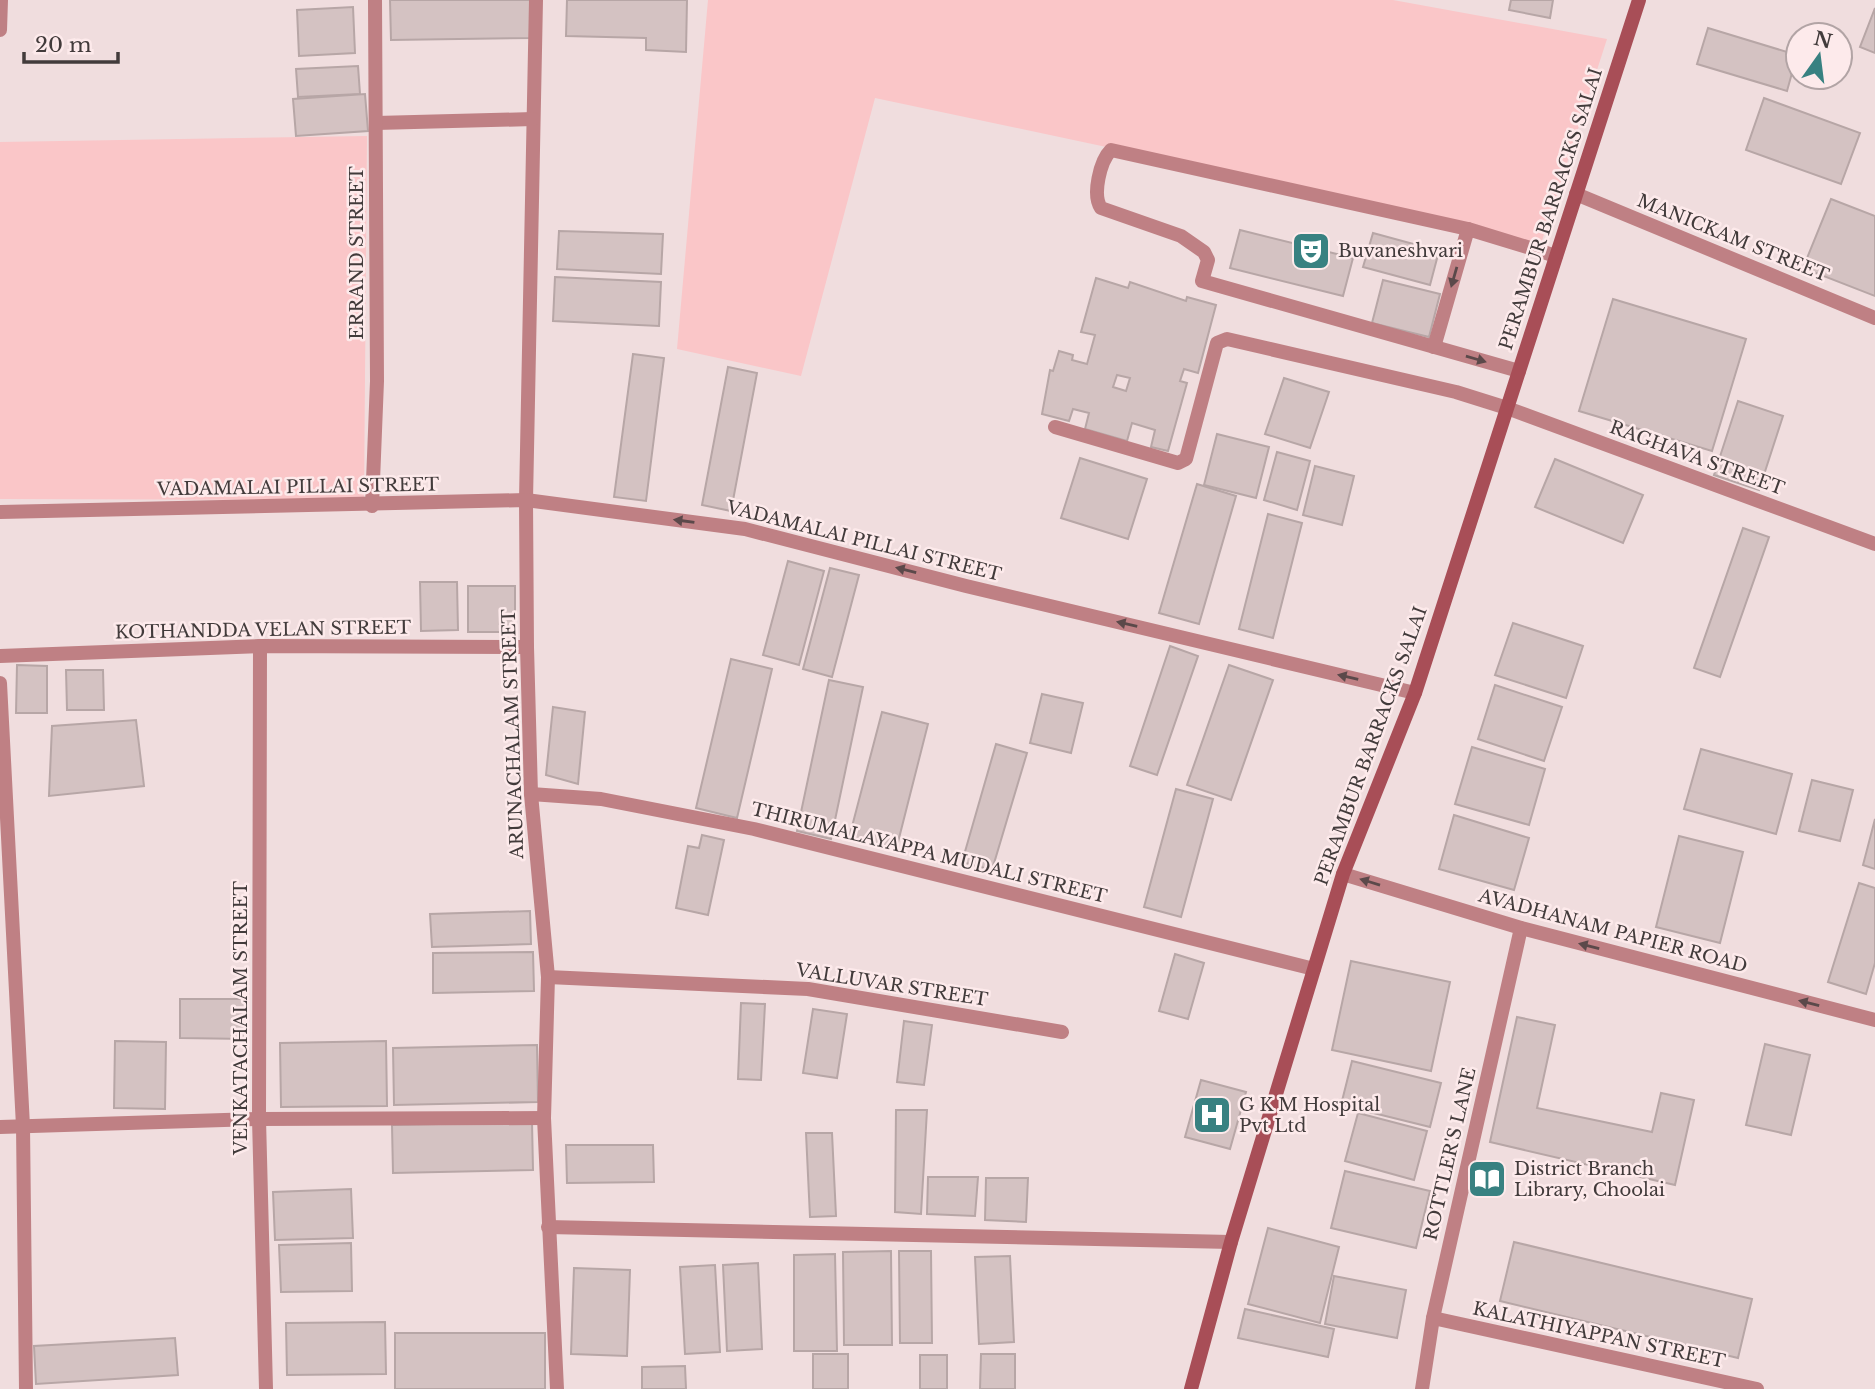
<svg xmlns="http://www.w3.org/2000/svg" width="1875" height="1389" viewBox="0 0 1875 1389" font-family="'Libre Baskerville',serif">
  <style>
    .green { fill: #fac6c8 }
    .building { fill: #d4c2c2; stroke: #b7a6a6; stroke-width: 2; fill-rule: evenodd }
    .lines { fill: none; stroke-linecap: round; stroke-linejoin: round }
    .service { stroke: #bf8084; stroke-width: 14 }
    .minor { stroke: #bf8084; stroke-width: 14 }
    .tertiary { stroke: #bf8084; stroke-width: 14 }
    .secondary { stroke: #a84e57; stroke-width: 14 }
    .oneway { fill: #5b494a }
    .labels { text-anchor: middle; stroke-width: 5; stroke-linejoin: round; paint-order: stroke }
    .street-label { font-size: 18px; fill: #423b3b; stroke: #fdeaeb }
    .poi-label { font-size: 18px; fill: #423b3b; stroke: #fdeaeb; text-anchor: start }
  </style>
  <rect width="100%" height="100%" fill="#f0ddde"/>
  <g class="green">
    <path d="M708,0h685l214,39 -69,214 -427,-105 -236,-50 -74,278 -124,-27z"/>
    <path d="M367,136l-3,364 -364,-1v-357z"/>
  </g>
  <g class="building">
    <path d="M390,0h141l1,38 -141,2z"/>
    <path d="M567,0h120l-1,52 -40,-2v-12l-80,-2z"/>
    <path d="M1511,0h42l-3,18 -41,-8z"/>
    <path d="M353,7l2,46 -56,3 -2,-46z"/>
    <path d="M1875,8v45l-15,-6z"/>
    <path d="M1708,28l89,27 -10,36 -90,-27z"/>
    <path d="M358,66l2,28 -62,3 -2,-28z"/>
    <path d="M365,94l3,37 -72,5 -3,-37z"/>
    <path d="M1764,98l96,35 -19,51 -95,-34z"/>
    <path d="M1831,199l44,17v80l-72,-28z"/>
    <path d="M1240,230l113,28 -10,38 -113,-28z"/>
    <path d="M559,231l104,3 -2,40 -104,-5z"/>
    <path d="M1373,233l66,18 -9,34 -67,-18z"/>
    <path d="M555,277l106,5 -2,44 -106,-5z"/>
    <path d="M1096,278l32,10 2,-6 56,19 1,-4 29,8 -18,68 -14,-4 -4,12 7,2 -19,68 -17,-4 4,-17 -23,-7 -5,18 -42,-12 4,-16 -16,-4 -4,12 -27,-7 8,-44 3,1 6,-20 14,4 -1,5 15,4 8,-29 -14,-3zM1117,375l13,3 -4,13 -13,-4z"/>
    <path d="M1383,280l57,14 -11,43 -57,-14z"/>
    <path d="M1613,299l133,40 -34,112 -133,-40z"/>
    <path d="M633,354l31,4 -18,143 -32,-4z"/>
    <path d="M728,367l29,6 -26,138 -29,-6z"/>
    <path d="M1284,378l45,14 -19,56 -45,-14z"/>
    <path d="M1738,401l45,15 -24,74 -45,-15z"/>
    <path d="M1217,434l52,13 -13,51 -52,-13z"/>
    <path d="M1277,452l33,9 -13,49 -33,-10z"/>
    <path d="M1080,458l67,21 -19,60 -67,-21z"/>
    <path d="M1555,459l88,36 -20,48 -88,-36z"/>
    <path d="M1315,466l39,10 -12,49 -39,-10z"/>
    <path d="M1197,484l39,12 -37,128 -40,-11z"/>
    <path d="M1268,514l34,9 -29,115 -34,-9z"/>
    <path d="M1743,528l26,9 -49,140 -26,-9z"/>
    <path d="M788,561l36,10 -25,94 -36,-10z"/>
    <path d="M830,568l29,7 -27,102 -29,-8z"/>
    <path d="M420,582h37l1,48 -37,1z"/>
    <rect x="468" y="586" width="47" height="46"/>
    <path d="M1513,623l70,23 -17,52 -71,-23z"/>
    <path d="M1170,646l28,10 -41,119 -27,-9z"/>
    <path d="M731,659l41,10 -35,149 -41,-10z"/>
    <path d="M17,665l30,1v47h-31z"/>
    <path d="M1229,665l44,15 -42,120 -44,-15z"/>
    <path d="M66,670h37l1,40h-37z"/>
    <path d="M829,680l34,7 -32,152 -34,-8z"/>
    <path d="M1495,685l67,22 -18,54 -66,-22z"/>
    <path d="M1042,694l41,9 -12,50 -41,-10z"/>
    <path d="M553,707l32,5 -7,72 -32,-9z"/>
    <path d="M882,712l46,12 -32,126 -47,-12z"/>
    <path d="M136,720l8,66 -95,10 3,-70z"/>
    <path d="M996,744l31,9 -35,117 -30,-8z"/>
    <path d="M1472,747l73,22 -16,56 -74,-21z"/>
    <path d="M1701,749l91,25 -16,60 -92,-25z"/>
    <path d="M1812,780l41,10 -13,51 -41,-10z"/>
    <path d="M1176,789l37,10 -32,118 -37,-10z"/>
    <path d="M1454,815l75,23 -15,52 -75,-21z"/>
    <path d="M1875,819v50l-12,-4z"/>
    <path d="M702,835l22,5 -16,75 -32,-7 12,-62 11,2z"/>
    <path d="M1679,836l64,16 -23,91 -64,-16z"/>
    <path d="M1859,883l16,5v75l-9,31 -38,-12z"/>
    <path d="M530,911l1,33 -99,3 -2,-33z"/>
    <path d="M533,952l1,39 -101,2v-40z"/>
    <path d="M1175,954l29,9 -16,56 -29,-8z"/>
    <path d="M1351,961l99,21 -19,89 -99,-21z"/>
    <path d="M180,999h67v40l-67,-1z"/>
    <path d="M741,1003l24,1 -4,76 -23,-1z"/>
    <path d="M813,1009l34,5 -10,64 -34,-5z"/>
    <path d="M1517,1017l38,8 -18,83 115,24 9,-39 33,7 -19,85 -185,-43z"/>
    <path d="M904,1021l28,4 -8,60 -27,-3z"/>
    <path d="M115,1041l51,1 -1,67 -51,-1z"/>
    <path d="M386,1041l1,65 -106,1 -1,-64z"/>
    <path d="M1765,1044l45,11 -19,80 -45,-10z"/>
    <path d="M537,1045l1,57 -144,3 -1,-57z"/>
    <path d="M1352,1061l89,22 -11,44 -89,-22z"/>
    <path d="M1201,1080l45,12 -16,57 -45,-12z"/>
    <path d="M896,1110h31l-6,104 -26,-2z"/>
    <path d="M1358,1113l69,18 -13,49 -69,-19z"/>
    <path d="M532,1122l1,48 -140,3 -1,-48z"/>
    <path d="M806,1133h26l4,83 -26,1z"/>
    <path d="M566,1145h87l1,37 -87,1z"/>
    <path d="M1345,1171l85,20 -14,57 -85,-20z"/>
    <path d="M928,1177h50l-3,39 -48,-2z"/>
    <path d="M986,1178h42l-2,44 -41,-2z"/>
    <path d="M351,1189l2,49 -78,2 -2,-48z"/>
    <path d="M1268,1228l71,19 -19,76 -72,-19z"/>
    <path d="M1514,1242l238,57 -14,59 -238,-57z"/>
    <path d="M351,1243l1,48 -71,1 -2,-47z"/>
    <path d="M891,1251l1,94h-48l-1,-93z"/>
    <path d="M899,1251h32l1,92h-32z"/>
    <path d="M835,1254l2,97h-43v-96z"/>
    <path d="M1010,1256l4,86 -35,2 -4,-87z"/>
    <path d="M758,1263l4,86 -35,2 -4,-86z"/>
    <path d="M715,1265l5,87 -35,2 -5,-87z"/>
    <path d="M574,1268l56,2 -3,86 -56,-2z"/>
    <path d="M1334,1276l72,14 -9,48 -72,-14z"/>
    <path d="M1245,1309l89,20 -6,28 -90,-19z"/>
    <path d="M385,1322l1,52 -99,1 -1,-52z"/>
    <rect x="395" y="1333" width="150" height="56"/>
    <path d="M175,1338l3,37 -142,9 -2,-38z"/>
    <rect x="813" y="1354" width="35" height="35"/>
    <path d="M981,1354h34v35h-35z"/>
    <rect x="920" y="1355" width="27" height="34"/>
    <path d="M685,1366l1,23h-44v-22z"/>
  </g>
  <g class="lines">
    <path class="service" d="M0,30l1,-30"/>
    <g class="minor">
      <path d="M536,0l-10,500 1,147 4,147 17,183 -4,141 13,271"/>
      <path d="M376,123l157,-4"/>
      <path d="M1576,194l299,124"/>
      <path d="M1468,229l-357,-79c-11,11 -19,45 -10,58l80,28 23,16 4,8 -6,21 317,90"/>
      <path d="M1434,347l34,-118 88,27"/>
      <path d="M1055,427l123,36 8,-4 31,-116 10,-4 229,53 51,16 368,136"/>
      <path d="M372,506l5,-125 -2,-381"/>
      <path d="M260,646l-1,473 7,270"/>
      <path d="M0,656l260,-10 267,1"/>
      <path d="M0,683l23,443 3,263"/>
      <path d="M531,794l70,5 153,30 560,140"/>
      <path d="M548,977l260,12 254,43"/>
      <path d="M0,1127l259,-8 285,-1"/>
      <path d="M548,1227l683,15"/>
      <path d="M1433,1318l324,71"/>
      <path d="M1422,1389l11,-71 88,-390"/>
    </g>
    <g class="tertiary">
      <path d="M0,512l526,-12 219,29 221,57 449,107"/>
      <path d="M1343,874l178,54 354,92"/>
    </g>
    <path class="secondary" d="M1191,1389l40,-147 112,-368 72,-181 224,-693"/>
  </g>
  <defs><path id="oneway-solid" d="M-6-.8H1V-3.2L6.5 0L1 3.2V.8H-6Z" transform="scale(1.75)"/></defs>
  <g class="oneway">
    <use href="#oneway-solid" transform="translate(1454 277) rotate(106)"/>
    <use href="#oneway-solid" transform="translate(1476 359) rotate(16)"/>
    <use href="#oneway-solid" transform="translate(684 521) rotate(-172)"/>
    <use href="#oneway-solid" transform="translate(906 570) rotate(-166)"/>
    <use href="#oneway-solid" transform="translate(1127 624) rotate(-167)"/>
    <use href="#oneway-solid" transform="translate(1348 677) rotate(-167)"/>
    <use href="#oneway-solid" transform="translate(1370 882) rotate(-163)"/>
    <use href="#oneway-solid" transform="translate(1589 946) rotate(-166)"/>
    <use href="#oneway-solid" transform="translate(1809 1003) rotate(-166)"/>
  </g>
  <defs>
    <symbol id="theatre-square" viewBox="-11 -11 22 22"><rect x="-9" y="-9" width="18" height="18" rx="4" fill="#388181" stroke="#fdeaeb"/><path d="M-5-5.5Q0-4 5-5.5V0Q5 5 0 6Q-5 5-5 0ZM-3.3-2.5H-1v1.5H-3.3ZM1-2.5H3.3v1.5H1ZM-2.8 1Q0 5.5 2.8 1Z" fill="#fff"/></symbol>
    <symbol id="hospital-square" viewBox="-11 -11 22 22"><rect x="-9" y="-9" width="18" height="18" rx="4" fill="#388181" stroke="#fdeaeb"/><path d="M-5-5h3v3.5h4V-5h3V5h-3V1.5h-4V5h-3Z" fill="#fff"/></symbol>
    <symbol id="library-square" viewBox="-11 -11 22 22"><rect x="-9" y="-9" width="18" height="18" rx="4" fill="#388181" stroke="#fdeaeb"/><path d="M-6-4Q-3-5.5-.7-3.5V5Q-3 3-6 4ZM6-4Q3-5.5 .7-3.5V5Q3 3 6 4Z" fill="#fff"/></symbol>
  </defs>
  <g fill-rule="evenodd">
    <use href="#theatre-square" x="1289" y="229" width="44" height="44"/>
    <use href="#hospital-square" x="1190" y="1093" width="44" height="44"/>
    <use href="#library-square" x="1465" y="1157" width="44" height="44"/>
  </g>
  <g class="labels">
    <g class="street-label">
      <text transform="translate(1551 209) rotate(-72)" y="6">PERAMBUR BARRACKS SALAI</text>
      <text transform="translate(1733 238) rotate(22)" y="6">MANICKAM STREET</text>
      <text transform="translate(357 253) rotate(-90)" y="6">ERRAND STREET</text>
      <text transform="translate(1697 458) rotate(20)" y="6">RAGHAVA STREET</text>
      <text transform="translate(298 487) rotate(-1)" y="6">VADAMALAI PILLAI STREET</text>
      <text transform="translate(864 541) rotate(14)" y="6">VADAMALAI PILLAI STREET</text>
      <text transform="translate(263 630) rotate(-1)" y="6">KOTHANDDA VELAN STREET</text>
      <text transform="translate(513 734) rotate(-92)" y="6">ARUNACHALAM STREET</text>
      <text transform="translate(1371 746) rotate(-70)" y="6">PERAMBUR BARRACKS SALAI</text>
      <text transform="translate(929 853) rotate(14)" y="6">THIRUMALAYAPPA MUDALI STREET</text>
      <text transform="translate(1613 931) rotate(15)" y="6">AVADHANAM PAPIER ROAD</text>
      <text transform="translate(892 985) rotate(9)" y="6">VALLUVAR STREET</text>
      <text transform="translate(241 1018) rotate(-90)" y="6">VENKATACHALAM STREET</text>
      <text transform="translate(1450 1154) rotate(-77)" y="6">ROTTLER'S LANE</text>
      <text transform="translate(1599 1335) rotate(12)" y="6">KALATHIYAPPAN STREET</text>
    </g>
    <g class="poi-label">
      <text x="1338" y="257">Buvaneshvari</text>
      <text x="1239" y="1111">G K M Hospital<tspan x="1239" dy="21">Pvt Ltd</tspan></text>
      <text x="1514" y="1175">District Branch<tspan x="1514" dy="21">Library, Choolai</tspan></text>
    </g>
  </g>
  <g transform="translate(1819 56) rotate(14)"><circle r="33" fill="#fdeaeb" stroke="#b2a4a5" stroke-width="2"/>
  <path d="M0-5L12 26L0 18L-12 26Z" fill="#388181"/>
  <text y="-10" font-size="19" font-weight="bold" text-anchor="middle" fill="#423b3b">N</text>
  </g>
  <path d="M24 52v10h94v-10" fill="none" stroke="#423b3b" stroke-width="3.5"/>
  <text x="35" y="52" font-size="21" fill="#423b3b" stroke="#fdeaeb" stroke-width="5" paint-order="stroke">20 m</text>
</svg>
